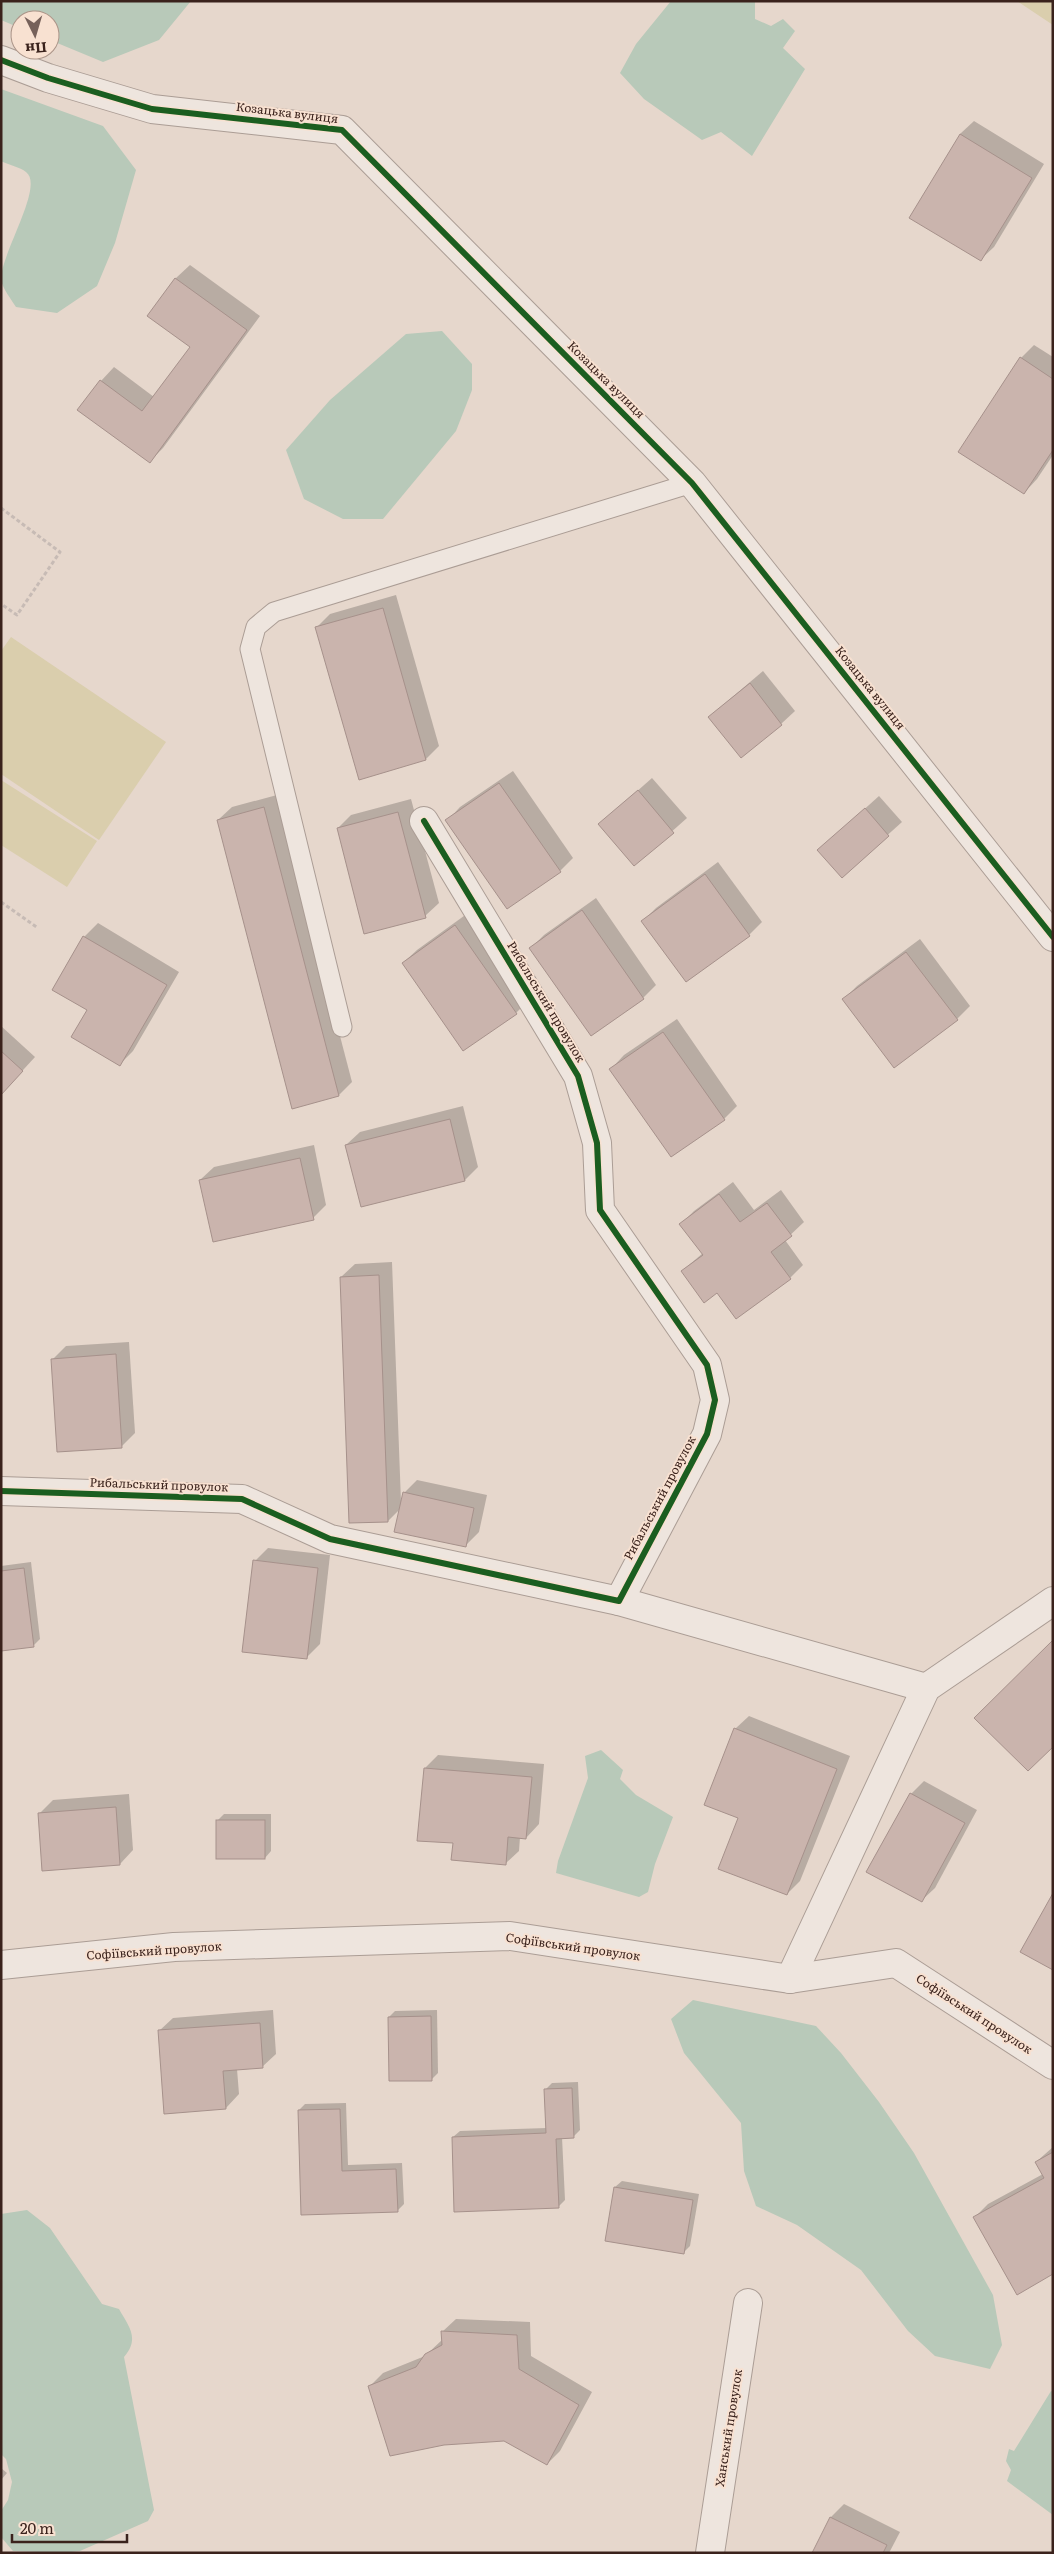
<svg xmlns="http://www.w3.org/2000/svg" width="1054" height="2554" viewBox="0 0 1054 2554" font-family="Literata,serif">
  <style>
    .green { fill: #dacead }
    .water { fill: #b8c9b9 }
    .shadow { fill: #0003 }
    .building { fill: #cab4ad; stroke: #a6918b }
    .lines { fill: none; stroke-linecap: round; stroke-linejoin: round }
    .service-casing { stroke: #ab9d95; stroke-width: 21 }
    .minor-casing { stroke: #ab9d95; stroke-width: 30 }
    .path { stroke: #c7bbb5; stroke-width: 3; stroke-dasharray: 4 2.5; stroke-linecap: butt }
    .service { stroke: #eee5de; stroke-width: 19 }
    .minor { stroke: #eee5de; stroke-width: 28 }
    .cycleway-casing { stroke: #f8e1d1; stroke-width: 9 }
    .cycleway { stroke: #1b5e20; stroke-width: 6 }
    .labels { text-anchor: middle; stroke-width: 4; stroke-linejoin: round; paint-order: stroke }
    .street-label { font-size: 12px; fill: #3a221c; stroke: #f8e1d1 }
  </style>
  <rect width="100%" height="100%" fill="#e6d7cc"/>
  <g class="green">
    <path d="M1017,1h36v24z"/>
    <path d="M11,637l155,105 -67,98 -98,-66v-123z"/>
    <path d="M1,780l96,61 -30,46 -66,-42z"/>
  </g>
  <g class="water">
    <path d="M1,1h190l-32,39 -56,22 -53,-22v-20h-30v8l-19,-8z"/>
    <path d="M671,1h84v18l16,7 12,-7 12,12 -12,17 22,21 -53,87 -31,-24 -19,8 -58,-41 -24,-26 16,-29z"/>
    <path d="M1,89l102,37 33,44 -21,73 -18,43 -40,27 -41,-6c-5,-8 -13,-18 -15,-27 -1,-25 44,-94 25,-108 -6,-5 -17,-7 -25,-11z"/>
    <path d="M442,331l30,33v26l-16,41 -73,88h-40l-39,-20 -18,-49 44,-50 76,-66z"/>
    <path d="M601,1750l22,20 -3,9 16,16 37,22 -18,47 -7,28 -9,5 -83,-24 2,-12 30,-83 -3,-22z"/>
    <path d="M693,2000l123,26 25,27 38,49 35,51 79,142 9,50 -12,24 -55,-13 -27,-25 -47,-61 -64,-45 -41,-19 -12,-35 -3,-48 -57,-70 -13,-34z"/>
    <path d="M27,2210l23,18 52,76 17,5c10,18 21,29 5,48l30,153 -6,11 -68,30 -17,2 -50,-2 -12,-14v-26l7,-11 4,-18 -6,-23 -5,-5v-240z"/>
    <path d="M1051,2391l2,1v123l-46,-34 4,-11 -5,-9 3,-12 5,2z"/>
  </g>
  <g class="shadow">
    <path d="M974,121l70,43 -50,83 -14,13 -20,-126z"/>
    <path d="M190,265l70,51 -97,132 -13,13 -71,-51 22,-29 13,-14 40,30 38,-51 -43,-31 27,-37z"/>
    <path d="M1034,345l19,12v98l-16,24 -13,14 -3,-135z"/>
    <path d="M396,595l43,151 -13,13 -109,-132 13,-13z"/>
    <path d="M763,671l32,40 -14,13 -72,-7z"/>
    <path d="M513,771l60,87 -13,13 -113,-50 13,-14z"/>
    <path d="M652,778l35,40 -53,47 -34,-41z"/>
    <path d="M277,795l75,287 -13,13 -121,-275 14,-13z"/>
    <path d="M879,796l23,26 -60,54 -23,-26z"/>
    <path d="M411,799l28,104 -14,13 -87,-88 13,-13z"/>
    <path d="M718,862l44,60 -13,13 -106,-14 13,-13z"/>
    <path d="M596,898l60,87 -13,13 -112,-50 13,-13z"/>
    <path d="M468,913l61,87 -13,13 -113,-50 14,-13z"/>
    <path d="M98,923l81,49 -46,79 -14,14 -31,-55 -35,-21 31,-52z"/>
    <path d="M920,939l50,67 -13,13 -113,-20 13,-13z"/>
    <path d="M677,1019l60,87 -13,13 -113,-50 13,-14z"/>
    <path d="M1,1026l34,31 -34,37z"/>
    <path d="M463,1106l15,61 -13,13 -103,26 -16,-61 14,-13z"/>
    <path d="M314,1145l12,60 -13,13 -113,-38 14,-13z"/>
    <path d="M733,1182l21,28 27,-20 23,32 -19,18 18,25 -13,13 -72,14 -36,-21 21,-18 -22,-29 13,-13z"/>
    <path d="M392,1262l9,240 3,-9 13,-13 70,15 -8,37 -13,13 -65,-37 -13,13 -47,-244 14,-13z"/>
    <path d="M129,1342l6,91 -14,14 -68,-88 13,-13z"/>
    <path d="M268,1548l62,7 -10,89 -13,13 -52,-96z"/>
    <path d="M31,1562l9,77 -6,6 -33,5v-84z"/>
    <path d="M749,1716l101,40 -50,125 -13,13 -47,-77 -5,-88z"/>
    <path d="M438,1755l106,9 -5,60 -13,14 -6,-1 -1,14 -14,13 -80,-96z"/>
    <path d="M924,1781l53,29 -42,78 -14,13 -10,-107z"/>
    <path d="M129,1794l4,56 -13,14 -81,-50 14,-14z"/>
    <path d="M224,1814h47v37l-6,7 -48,-37z"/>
    <path d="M273,2010l3,44 -14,13 -25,2 2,25 -13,14 -60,4 -7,-81 14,-13z"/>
    <path d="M437,2010l1,63 -6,6 -43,-62 6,-6z"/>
    <path d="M578,2082l2,48 -7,7h-11l3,63 -7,7 -105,-70 7,-6 87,-3 -1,-39 6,-6z"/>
    <path d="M346,2103l2,62 54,-2 2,41 -7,7 -95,3 -3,-104 6,-6z"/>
    <path d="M1053,2147v126l-78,-56 13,-13 55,-30 -7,-12z"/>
    <path d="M622,2181l77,13 -9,52 -7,7 -76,-13 8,-53z"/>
    <path d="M456,2319l74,3 1,34 61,36 -32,59 -13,13 -43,-25 -135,-52 14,-14 42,-17 18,-17 -1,-7z"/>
    <path d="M1,2468l6,5 -6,7z"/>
    <path d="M844,2504l56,28 -11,21h-76l18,-36z"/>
  </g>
  <g class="building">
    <path d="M960,134l72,44 -51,83 -72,-43z"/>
    <path d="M175,278l72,52 -97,133 -73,-53 23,-30 42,31 48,-64 -43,-31z"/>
    <path d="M1020,357l33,22v71l-29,44 -66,-42z"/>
    <path d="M383,608l43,152 -67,20 -44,-153z"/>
    <path d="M750,683l32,42 -41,33 -33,-41z"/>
    <path d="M499,783l62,89 -54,37 -62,-89z"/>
    <path d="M638,790l36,43 -40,33 -36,-42z"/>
    <path d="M264,807l75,289 -47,13 -75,-289z"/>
    <path d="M865,808l24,28 -47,42 -25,-28z"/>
    <path d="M398,812l28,106 -62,16 -27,-106z"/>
    <path d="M705,874l45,62 -64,46 -45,-61z"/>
    <path d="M582,910l62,89 -53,37 -62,-88z"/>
    <path d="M455,925l62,89 -54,37 -61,-88z"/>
    <path d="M83,936l84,49 -47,81 -49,-29 16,-27 -35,-20z"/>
    <path d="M906,952l52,68 -64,48 -52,-69z"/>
    <path d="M663,1032l62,88 -54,37 -62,-88z"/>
    <path d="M1,1051l22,20 -22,24z"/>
    <path d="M450,1119l15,62 -104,26 -16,-62z"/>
    <path d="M300,1158l14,62 -101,22 -14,-62z"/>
    <path d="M719,1194l21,28 27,-19 25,33 -21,16 20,27 -55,40 -19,-26 -13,10 -23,-32 22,-16 -24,-31z"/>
    <path d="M379,1275l9,247 -39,1 -9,-246z"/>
    <path d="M116,1354l6,94 -65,4 -6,-93z"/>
    <path d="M403,1492l71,16 -8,39 -72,-15z"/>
    <path d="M253,1560l65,8 -11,91 -65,-7z"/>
    <path d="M24,1568l10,79 -33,4v-80z"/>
    <path d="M1053,1640v107l-25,24 -54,-53z"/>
    <path d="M734,1728l103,41 -50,126 -69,-26 20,-51 -34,-13z"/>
    <path d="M424,1768l108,9 -6,62 -18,-2 -2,28 -55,-5 2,-17 -36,-2z"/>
    <path d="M910,1793l55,30 -43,79 -56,-30z"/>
    <path d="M116,1807l4,58 -78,6 -4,-58z"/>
    <rect x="216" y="1820" width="49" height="39"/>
    <path d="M1053,1893v77l-33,-18z"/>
    <path d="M431,2016l1,65h-43l-1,-64z"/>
    <path d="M260,2023l3,45 -40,3 3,38 -62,5 -6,-84z"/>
    <path d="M572,2088l2,50 -18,1 3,69 -105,4 -2,-75 94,-4 -2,-44z"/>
    <path d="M340,2109l2,62 54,-2 2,43 -97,3 -3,-105z"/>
    <path d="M1053,2152v122l-36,21 -44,-78 71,-39 -9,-16z"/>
    <path d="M614,2187l79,13 -9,54 -79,-13z"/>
    <path d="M441,2331l76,4 2,34 60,36 -32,60 -43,-24 -60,4 -54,11 -22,-70 48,-19 9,-13 17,-9z"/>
    <path d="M830,2517l57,28 -4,8h-71z"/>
  </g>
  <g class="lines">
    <defs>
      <path id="service" d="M342,1027l-92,-378 6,-22 18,-15 418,-129"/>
      <g id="minor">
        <path d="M1,60l47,18 104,31 190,21 350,353 361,454"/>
        <path d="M1,1491l241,8 88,40 289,62 88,-167 8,-34 -8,-35 -107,-155 -3,-67 -19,-67 -154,-255"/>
        <path d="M619,1601l307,87"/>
        <path d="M1,1965l173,-18 336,-11 280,43 106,-16 157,102"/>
        <path d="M790,1979l136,-291 127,-87"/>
        <path d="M710,2553l38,-250"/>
      </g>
    </defs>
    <use href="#service" class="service-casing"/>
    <use href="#minor" class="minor-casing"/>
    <g class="path">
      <path d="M1,508l59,44 -43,63 -16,-11"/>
      <path d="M1,902l37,26"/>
    </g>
    <use href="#service" class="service"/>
    <use href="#minor" class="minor"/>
    <defs>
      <g id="cycleway">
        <path d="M1,60l47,18 104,31 190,21 350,353 361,454"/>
        <path d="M1,1491l241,8 88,40 289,62 88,-167 8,-34 -8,-35 -107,-155 -3,-67 -19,-67 -154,-255"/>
      </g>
    </defs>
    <use href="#cycleway" class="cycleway-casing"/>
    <use href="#cycleway" class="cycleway"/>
  </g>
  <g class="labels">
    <g class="street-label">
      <text transform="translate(287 113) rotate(7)" y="4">Козацька вулиця</text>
      <text transform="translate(606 380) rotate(45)" y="4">Козацька вулиця</text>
      <text transform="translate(870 688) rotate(51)" y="4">Козацька вулиця</text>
      <text transform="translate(546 1002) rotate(59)" y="4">Рибальський провулок</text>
      <text transform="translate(159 1485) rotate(2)" y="4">Рибальський провулок</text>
      <text transform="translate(660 1498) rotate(-62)" y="4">Рибальський провулок</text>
      <text transform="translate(573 1947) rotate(8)" y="4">Софіївський провулок</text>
      <text transform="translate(154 1951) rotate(-4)" y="4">Софіївський провулок</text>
      <text transform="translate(974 2014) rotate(33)" y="4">Софіївський провулок</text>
      <text transform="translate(729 2428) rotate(-81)" y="4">Ханський провулок</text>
    </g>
  </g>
  <rect width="1054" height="2554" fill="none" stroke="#3a221c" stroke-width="5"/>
  <g transform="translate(35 35) rotate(175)"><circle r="24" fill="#f8e1d1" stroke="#ac9589"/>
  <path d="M0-4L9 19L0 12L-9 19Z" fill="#76615a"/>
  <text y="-8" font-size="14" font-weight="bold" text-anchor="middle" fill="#3a221c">Пн</text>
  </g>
  <path d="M12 2534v8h115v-8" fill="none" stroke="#3a221c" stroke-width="2.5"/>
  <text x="20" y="2534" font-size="15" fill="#3a221c" stroke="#f8e1d1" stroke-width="4" paint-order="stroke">20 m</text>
</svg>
